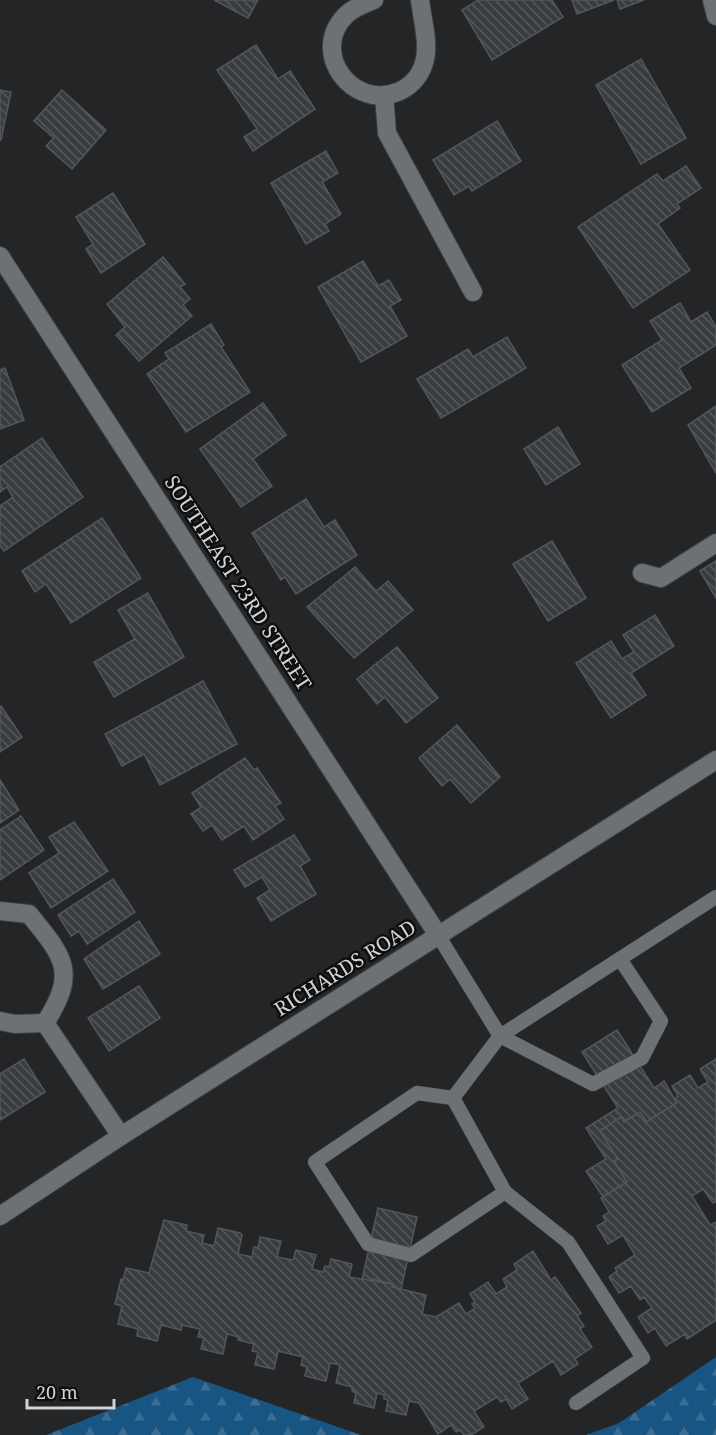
<svg xmlns="http://www.w3.org/2000/svg" width="716" height="1435" viewBox="0 0 716 1435" font-family="'Noto Serif',serif">
  <style>
    .forest { fill: url(#forest-firs) }
    .building { fill: url(#building-back-hatch); stroke: #545659; stroke-width: 1.5 }
    .lines { fill: none; stroke-linecap: round; stroke-linejoin: round }
    .lane-casing { stroke: #3f4143; stroke-width: 15 }
    .street-casing { stroke: #3f4143; stroke-width: 20 }
    .secondary-casing { stroke: #3f4143; stroke-width: 20 }
    .lane { stroke: #6e7173; stroke-width: 14 }
    .street { stroke: #6e7173; stroke-width: 18 }
    .secondary { stroke: #6e7173; stroke-width: 18 }
    .labels { text-anchor: middle; stroke-width: 5; stroke-linejoin: round; paint-order: stroke }
    .street-label { font-size: 20px; fill: #d2d3d5; stroke: #0d0e0f }
  </style>
  <defs>
    <pattern id="forest-firs" width="22" height="20" patternUnits="userSpaceOnUse" patternTransform="scale(1.5)"><rect width="22" height="20" fill="#195582"/><path d="M5 1l3.5 6h-7zM16 11l3.5 6h-7z" fill="#3a6d93"/></pattern>
    <pattern id="building-back-hatch" width="6" height="6" patternUnits="userSpaceOnUse" patternTransform="scale(1.5)"><rect width="6" height="6" fill="#393c3e"/><path d="M-1 5l2 2M0 0l6 6M5-1l2 2" fill="none" stroke="#555759"/></pattern>
  </defs>
  <rect width="100%" height="100%" fill="#232527"/>
  <g class="forest">
    <path d="M716,1357v78h-130l33,-12z"/>
    <path d="M193,1377l168,58h-315z"/>
  </g>
  <g class="building">
    <path d="M214,0h44l-10,18z"/>
    <path d="M478,0h74l11,17 -71,43 -30,-50z"/>
    <path d="M572,0h42l-37,14z"/>
    <path d="M617,0h27l-24,9z"/>
    <path d="M256,45l22,34 12,-8 25,38 -62,42 -9,-14 13,-8 -40,-59z"/>
    <path d="M641,59l45,79 -45,26 -45,-79z"/>
    <path d="M0,90l11,2 -10,48h-1z"/>
    <path d="M62,90l44,40 -34,39 -26,-23 8,-8 -20,-17z"/>
    <path d="M497,121l24,40 -49,30 -3,-5 -15,9 -21,-35z"/>
    <path d="M326,151l12,22 -16,9 19,32 -16,10 4,7 -23,13 -35,-61z"/>
    <path d="M686,166l15,22 -24,16 3,4 -22,16 32,46 -57,38 -55,-81 79,-53 6,7z"/>
    <path d="M113,193l32,51 -44,29 -15,-24 7,-5 -17,-27z"/>
    <path d="M163,257l22,27 -5,3 10,12 -7,6 9,11 -53,45 -23,-26 9,-8 -18,-23z"/>
    <path d="M363,261l15,25 11,-6 12,20 -11,6 17,30 -46,26 -43,-75z"/>
    <path d="M680,303l11,19 16,-10 9,15v18l-37,23 12,20 -39,24 -30,-47 40,-25 -12,-19z"/>
    <path d="M211,324l13,21 -3,2 29,45 -64,40 -39,-58 22,-15 -4,-6z"/>
    <path d="M507,337l19,31 -85,50 -24,-39 51,-30 5,8z"/>
    <path d="M5,368l19,52 -24,9v-59z"/>
    <path d="M263,403l23,32 -33,24 19,27 -31,21 -41,-58z"/>
    <path d="M716,406v67l-28,-48z"/>
    <path d="M558,427l22,37 -34,21 -22,-36z"/>
    <path d="M42,438l41,59 -79,54 -4,-5v-40l13,-9 -6,-10 -7,5v-25z"/>
    <path d="M306,499l18,28 11,-7 22,35 -61,39 -11,-17 -4,3 -29,-47z"/>
    <path d="M102,518l39,60 -70,45 -25,-39 -11,8 -13,-21z"/>
    <path d="M552,541l34,57 -38,23 -35,-57z"/>
    <path d="M716,561v37l-16,-27z"/>
    <path d="M355,567l21,24 12,-10 25,29 -59,48 -47,-51z"/>
    <path d="M148,593l36,64 -70,40 -20,-35 41,-23 -17,-29z"/>
    <path d="M655,615l19,31 -43,27 15,22 -35,23 -35,-55 35,-22 11,18 12,-7 -11,-17z"/>
    <path d="M397,647l41,51 -32,25 -21,-26 -8,7 -20,-25z"/>
    <path d="M203,681l34,63 -77,41 -16,-31 -22,12 -17,-32z"/>
    <path d="M1,706l21,31 -22,15v-45z"/>
    <path d="M457,725l43,52 -29,26 -21,-24 -8,7 -23,-28z"/>
    <path d="M245,758l9,12 3,-2 24,35 -6,3 9,13 -31,21 -9,-14 -22,14 -10,-15 -9,6 -12,-17 10,-7 -9,-14z"/>
    <path d="M0,780l19,30 -19,13z"/>
    <path d="M21,816l23,34 -44,30v-50z"/>
    <path d="M74,822l34,49 -57,37 -22,-35 30,-20 -10,-16z"/>
    <path d="M294,835l16,25 -10,6 16,28 -45,27 -14,-23 13,-8 -8,-13 -17,10 -11,-17z"/>
    <path d="M113,879l22,33 -48,32 -8,-13 -8,5 -13,-21z"/>
    <path d="M139,921l21,33 -57,35 -19,-30z"/>
    <path d="M139,986l21,32 -51,33 -21,-33z"/>
    <path d="M617,1030l37,58 10,-7 13,22 -31,19 -6,-10 -16,10 -3,-5 -21,14 18,28 -4,2 13,21 -24,15 -17,-26 20,-12 -20,-31 32,-20 -36,-56z"/>
    <path d="M24,1059l21,33 -45,28v-46z"/>
    <path d="M716,1059v143l-3,1 -10,-14 -11,7 18,29 6,-3v98l-29,19 -2,-5 -19,12 -11,-18 -7,5 -10,-16 14,-9 -8,-11 -4,3 -9,-14 -12,7 -10,-16 8,-6 -2,-3 20,-13 -12,-20 -15,9 -11,-18 9,-5 -3,-5 6,-4 -8,-14 26,-16 -13,-21 4,-2 -18,-28 21,-14 3,5 16,-10 6,10 31,-19 -3,-4 4,-3 -6,-10 18,-11 8,13 10,-6 -8,-13z"/>
    <path d="M378,1208l39,9 -16,72 -9,-2 1,-3 -21,-5 -1,3 -9,-2z"/>
    <path d="M164,1220l23,5 -1,6 18,4 -2,8 12,3 4,-18 22,5 2,2 -4,19 14,3 2,-10 4,1 2,-11 21,4 -4,16 16,3 3,-10 20,5 -4,14 11,3 2,-6 4,1 2,-8 21,5 -3,13 44,7 -1,3 34,8 -4,19 14,3 23,-14 7,11 9,-6 -3,-4 3,-2 -5,-8 18,-12 8,12 11,-7 -4,-8 14,-9 -3,-6 19,-13 18,29 4,-3 26,36 -4,3 7,10 -4,3 12,18 -17,12 3,5 -17,11 -8,-14 -35,22 10,16 -16,10 -6,-10 -5,3 -4,-5 -23,14 10,16 -13,8h-7l-4,-5 -4,2 -5,-7 -13,9 -19,-31 -10,-2 -3,14 -20,-4 2,-11 -4,-1v-4l-7,-2 -3,15 -20,-5 2,-10 -4,-2v-4l-16,-4 4,-18 -10,-2 -4,18 -21,-5 2,-9 -6,-2 2,-8 -25,-6 -4,18 -19,-4 3,-13 -6,-1 2,-7 -16,-4 1,-3 -12,-3 -4,20 -22,-5 3,-11 -6,-1 2,-8 -18,-4 -1,5 -20,-5 -4,16 -20,-5 1,-7 -20,-5 4,-18 -7,-2 6,-25 2,1 3,-12 23,5z"/>
  </g>
  <g class="lines">
    <defs>
      <g id="lane">
        <path d="M438,935l62,101 216,-139"/>
        <path d="M453,1098l-36,-5 -102,69 53,82 43,11 94,-63"/>
        <path d="M576,1403l67,-45 -75,-116 -63,-50 -52,-94 47,-62 93,48 49,-26 19,-37 -41,-62"/>
      </g>
      <g id="street">
        <path d="M374,0c-10,4 -21,8 -28,15 -38,38 8,97 54,76 13,-6 22,-18 25,-32 4,-17 -3,-41 -5,-59"/>
        <path d="M712,0l4,16"/>
        <path d="M384,95l3,38 86,159"/>
        <path d="M0,256l438,679"/>
        <path d="M642,573l19,5 55,-35"/>
        <path d="M0,911l29,3c35,43 49,58 16,109"/>
        <path d="M0,1021l15,3 30,-1"/>
        <path d="M45,1023l76,113"/>
      </g>
      <path id="secondary" d="M0,1216l121,-80 595,-376"/>
    </defs>
    <use href="#lane" class="lane-casing"/>
    <use href="#street" class="street-casing"/>
    <use href="#secondary" class="secondary-casing"/>
    <use href="#lane" class="lane"/>
    <use href="#street" class="street"/>
    <use href="#secondary" class="secondary"/>
  </g>
  <g class="labels">
    <g class="street-label">
      <text transform="translate(238 583) rotate(57)" y="7">SOUTHEAST 23RD STREET</text>
      <text transform="translate(345 968) rotate(-32)" y="7">RICHARDS ROAD</text>
    </g>
  </g>
  <path d="M27 1399v9h87v-9" fill="none" stroke="#d2d3d5" stroke-width="3"/>
  <text x="36" y="1399" font-size="18" fill="#d2d3d5" stroke="#0d0e0f" stroke-width="4.5" paint-order="stroke">20 m</text>
</svg>
